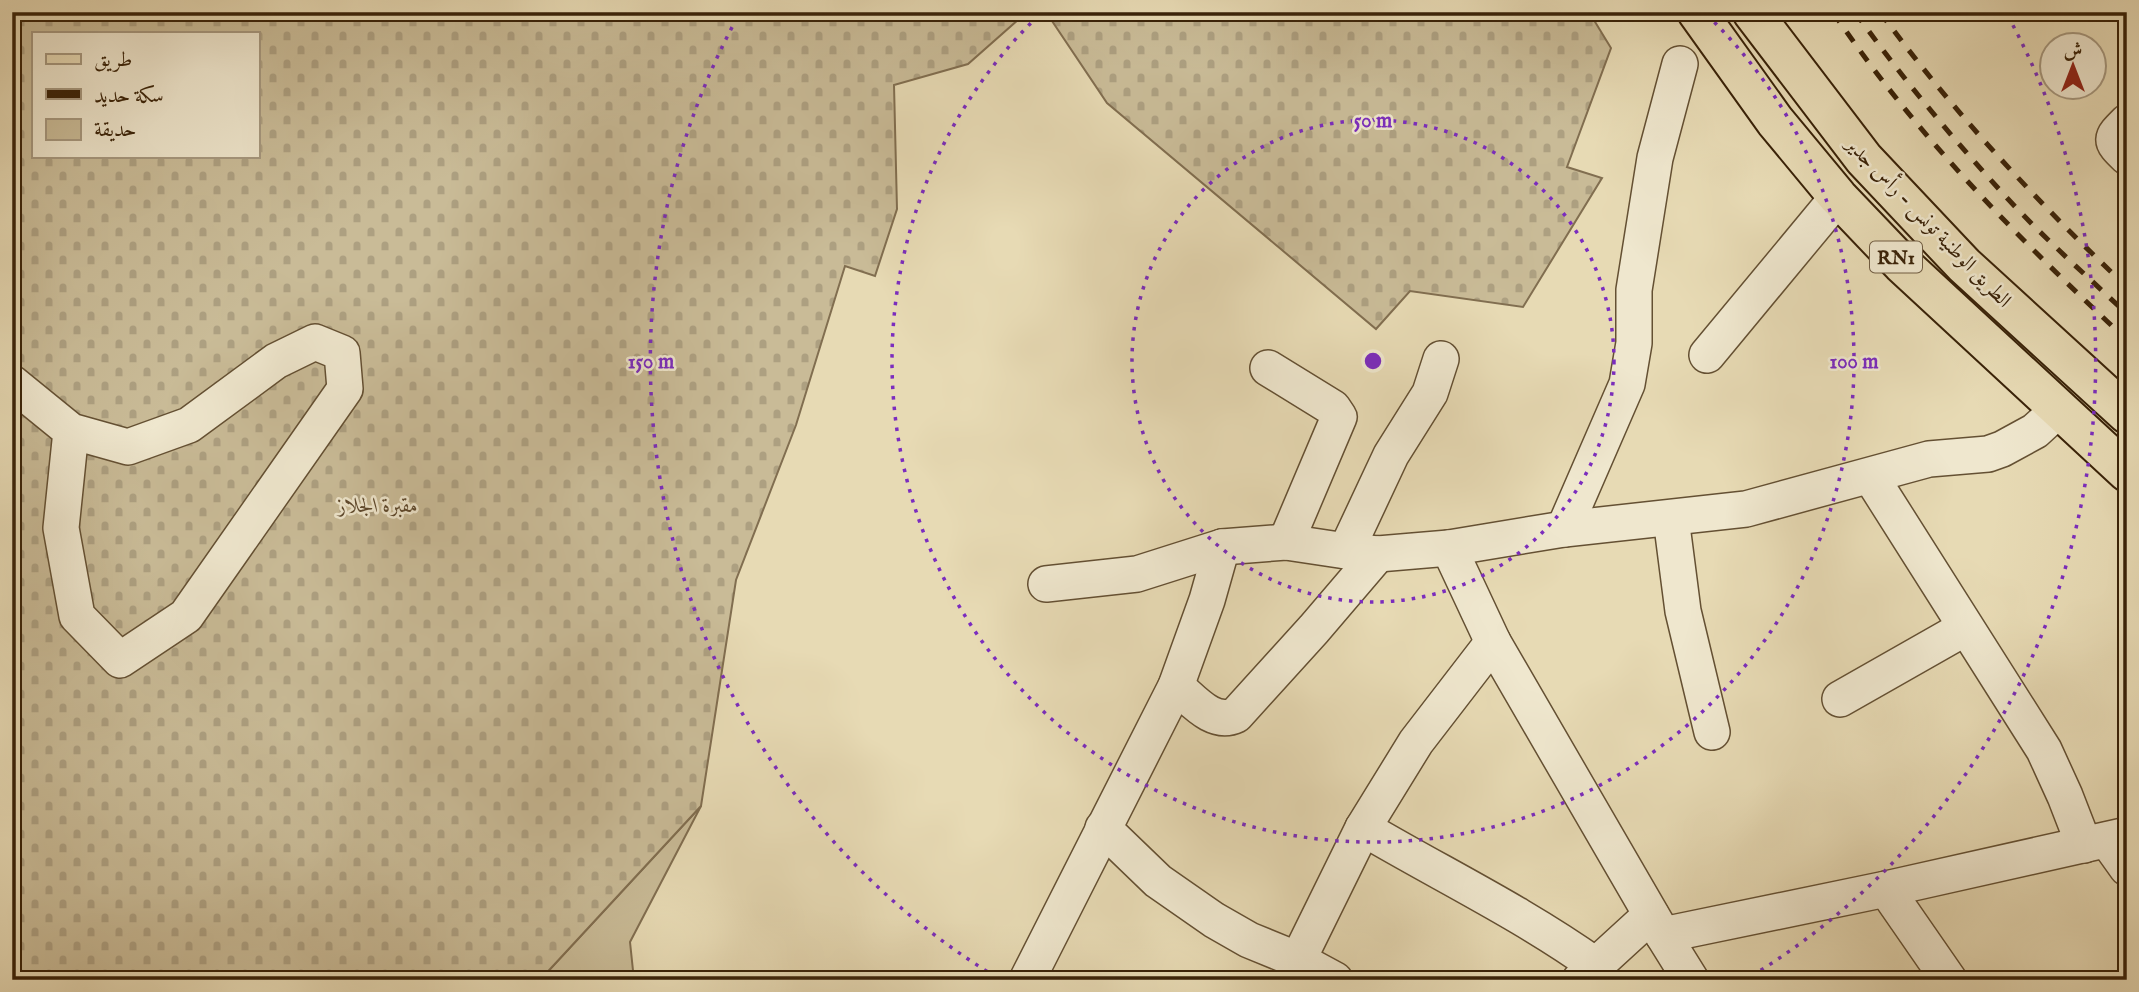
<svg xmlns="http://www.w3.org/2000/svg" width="2139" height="992" viewBox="0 0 2139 992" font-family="'IM FELL English',Amiri,serif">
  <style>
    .green { fill: #c9bb97; stroke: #816e50; stroke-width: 2 }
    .cemetery { fill: url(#cemetery-stones); stroke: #816e50; stroke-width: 2; fill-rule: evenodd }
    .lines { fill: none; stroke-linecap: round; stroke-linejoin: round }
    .minor-casing { stroke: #645033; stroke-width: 38 }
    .major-casing { stroke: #392208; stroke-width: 42 }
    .minor { stroke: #efe7ce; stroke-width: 35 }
    .major { stroke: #e7dab4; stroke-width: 38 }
    .rail { stroke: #392208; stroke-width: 5; stroke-dasharray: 12 12; stroke-linecap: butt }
    .ring { fill: none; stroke: #7b2cbf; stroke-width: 3.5; stroke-dasharray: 3.5 7 }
    .labels { text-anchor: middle; stroke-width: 5; stroke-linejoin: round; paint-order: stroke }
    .shield { fill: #efe7ce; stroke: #705d43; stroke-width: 2 }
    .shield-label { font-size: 19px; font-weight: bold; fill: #392208 }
    .street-label { font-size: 21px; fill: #392208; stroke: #efe7ce }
    .park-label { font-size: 21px; font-style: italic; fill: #5d482c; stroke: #efe7ce }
    .centre { fill: #7b2cbf; stroke: #efe7ce; stroke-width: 3.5 }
    .ring-label { font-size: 21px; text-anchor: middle; font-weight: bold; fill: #7b2cbf; stroke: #efe7ce; stroke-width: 5; stroke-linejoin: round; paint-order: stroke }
  </style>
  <defs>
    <pattern id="cemetery-stones" width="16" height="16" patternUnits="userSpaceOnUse" patternTransform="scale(1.75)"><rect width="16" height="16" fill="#c9bb97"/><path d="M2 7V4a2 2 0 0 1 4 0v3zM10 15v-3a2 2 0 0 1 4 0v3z" fill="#ada081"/></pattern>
  </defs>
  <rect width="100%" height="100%" fill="#e7dab4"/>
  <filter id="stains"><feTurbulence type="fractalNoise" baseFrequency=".00286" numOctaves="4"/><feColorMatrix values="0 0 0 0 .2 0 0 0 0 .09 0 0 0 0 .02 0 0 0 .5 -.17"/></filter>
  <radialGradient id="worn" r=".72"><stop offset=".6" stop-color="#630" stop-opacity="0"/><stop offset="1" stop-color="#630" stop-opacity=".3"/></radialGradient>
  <path class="green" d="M701,806l-71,136 4,38h-94z"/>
  <g class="cemetery">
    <path d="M12,12h1015l-59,52 -74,21 3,124 -22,67 -30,-10 -49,159 -60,155 -35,226 -161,174h-528zM33,33h224v123h-224z"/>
    <path d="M1046,12h543l22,36 -44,119 35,11 -79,129 -113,-16 -34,38 -269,-226z"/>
  </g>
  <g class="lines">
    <defs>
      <g id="minor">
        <path d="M2127,122c-17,17 -18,18 0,35"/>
        <path d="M1707,355l131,-158"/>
        <path d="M1268,368l65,40 6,9 -53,125"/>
        <path d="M12,383l59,48 -10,97 16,88 43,44 66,-44 159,-227 -3,-36 -27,-11 -39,19 -87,64 -61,22 -57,-16"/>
        <path d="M1871,477l173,273 21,46 19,49"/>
        <path d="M1671,518l12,93 29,121"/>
        <path d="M1564,529l63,-145 7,-41v-53l21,-132 25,-94"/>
        <path d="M1449,548l44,94 170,293 28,45"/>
        <path d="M1346,551l45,-96 39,-62 11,-34"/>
        <path d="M1046,584l91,-10 85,-27 64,-5 60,9 32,3 71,-6 115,-19 182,-20 183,-50 59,-5 14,-5 33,-18 24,-22"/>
        <path d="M1176,686c17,14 37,40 60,29l78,-86 64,-75"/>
        <path d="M1840,699l125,-71"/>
        <path d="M1103,828l55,53 56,39 35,20 49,20 37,20"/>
        <path d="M1363,828c78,46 159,85 232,137"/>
        <path d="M2107,840l20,28"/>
        <path d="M1886,889l63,91"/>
        <path d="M1663,935l223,-46 241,-54"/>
        <path d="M1298,960l65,-132 53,-86 77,-100"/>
        <path d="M1027,980l149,-294 31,-86 15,-53"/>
        <path d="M1580,980l71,-65"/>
      </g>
      <g id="major">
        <path d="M1697,12l78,109 63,76 64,67 225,208"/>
        <path d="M1752,12l112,147 100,106 163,149"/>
      </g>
    </defs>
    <use href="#minor" class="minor-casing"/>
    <use href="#major" class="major-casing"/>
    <use href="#minor" class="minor"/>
    <use href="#major" class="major"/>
    <g class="rail">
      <path d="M1833,12c83,124 186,227 294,328"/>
      <path d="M1855,12c47,66 98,127 153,187 37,40 79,77 119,115"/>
      <path d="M1880,12c73,100 157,190 247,275"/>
    </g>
  </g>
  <g class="ring">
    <circle cx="1373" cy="361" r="241"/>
    <path d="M1707 15A481 481 0 1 1 1039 15"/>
    <path d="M996 977A722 722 0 0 1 738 16M2008 16A722 722 0 0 1 1750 977"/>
  </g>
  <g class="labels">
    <rect class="shield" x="1870" y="241.5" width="52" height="31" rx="5"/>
    <g class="shield-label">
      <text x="1896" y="264">RN1</text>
    </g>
    <g class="street-label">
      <text transform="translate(1929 222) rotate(46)" y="7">الطريق الوطنية تونس - رأس جدير</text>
    </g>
    <g class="park-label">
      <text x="378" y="512">مقبرة الجلاز</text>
    </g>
  </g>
  <circle cx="1373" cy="361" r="10" class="centre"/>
  <g class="ring-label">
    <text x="1373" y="127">50 m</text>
    <text x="1854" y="368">100 m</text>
    <text x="651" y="368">150 m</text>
  </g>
  <rect width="2139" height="992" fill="none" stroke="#e7dab4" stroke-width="42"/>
  <rect x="14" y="14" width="2111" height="964" fill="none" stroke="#392208" stroke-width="3.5"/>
  <rect x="21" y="21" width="2097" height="950" fill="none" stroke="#392208" stroke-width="2"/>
  <rect x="32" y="32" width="228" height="126" fill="#efe7ce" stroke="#a6987f" stroke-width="2"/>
  <rect x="46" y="54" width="35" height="10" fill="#e7dab4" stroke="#a6987f" stroke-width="2"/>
  <text x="94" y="66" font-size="21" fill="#392208">طريق</text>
  <rect x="46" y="89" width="35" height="10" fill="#392208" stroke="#a6987f" stroke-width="2"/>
  <text x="94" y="102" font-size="21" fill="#392208">سكة حديد</text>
  <rect x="46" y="119" width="35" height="21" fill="#c9bb97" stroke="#a6987f" stroke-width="2"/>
  <text x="94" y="136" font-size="21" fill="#392208">حديقة</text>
  <g transform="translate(2073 66)"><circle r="33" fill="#efe7ce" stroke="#a6987f" stroke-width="2"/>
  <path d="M0-5L12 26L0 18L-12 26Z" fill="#8f2418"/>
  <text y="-10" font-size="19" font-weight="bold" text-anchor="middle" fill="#392208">ش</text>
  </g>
  <rect width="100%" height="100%" filter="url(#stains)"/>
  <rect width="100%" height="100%" fill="url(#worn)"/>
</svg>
